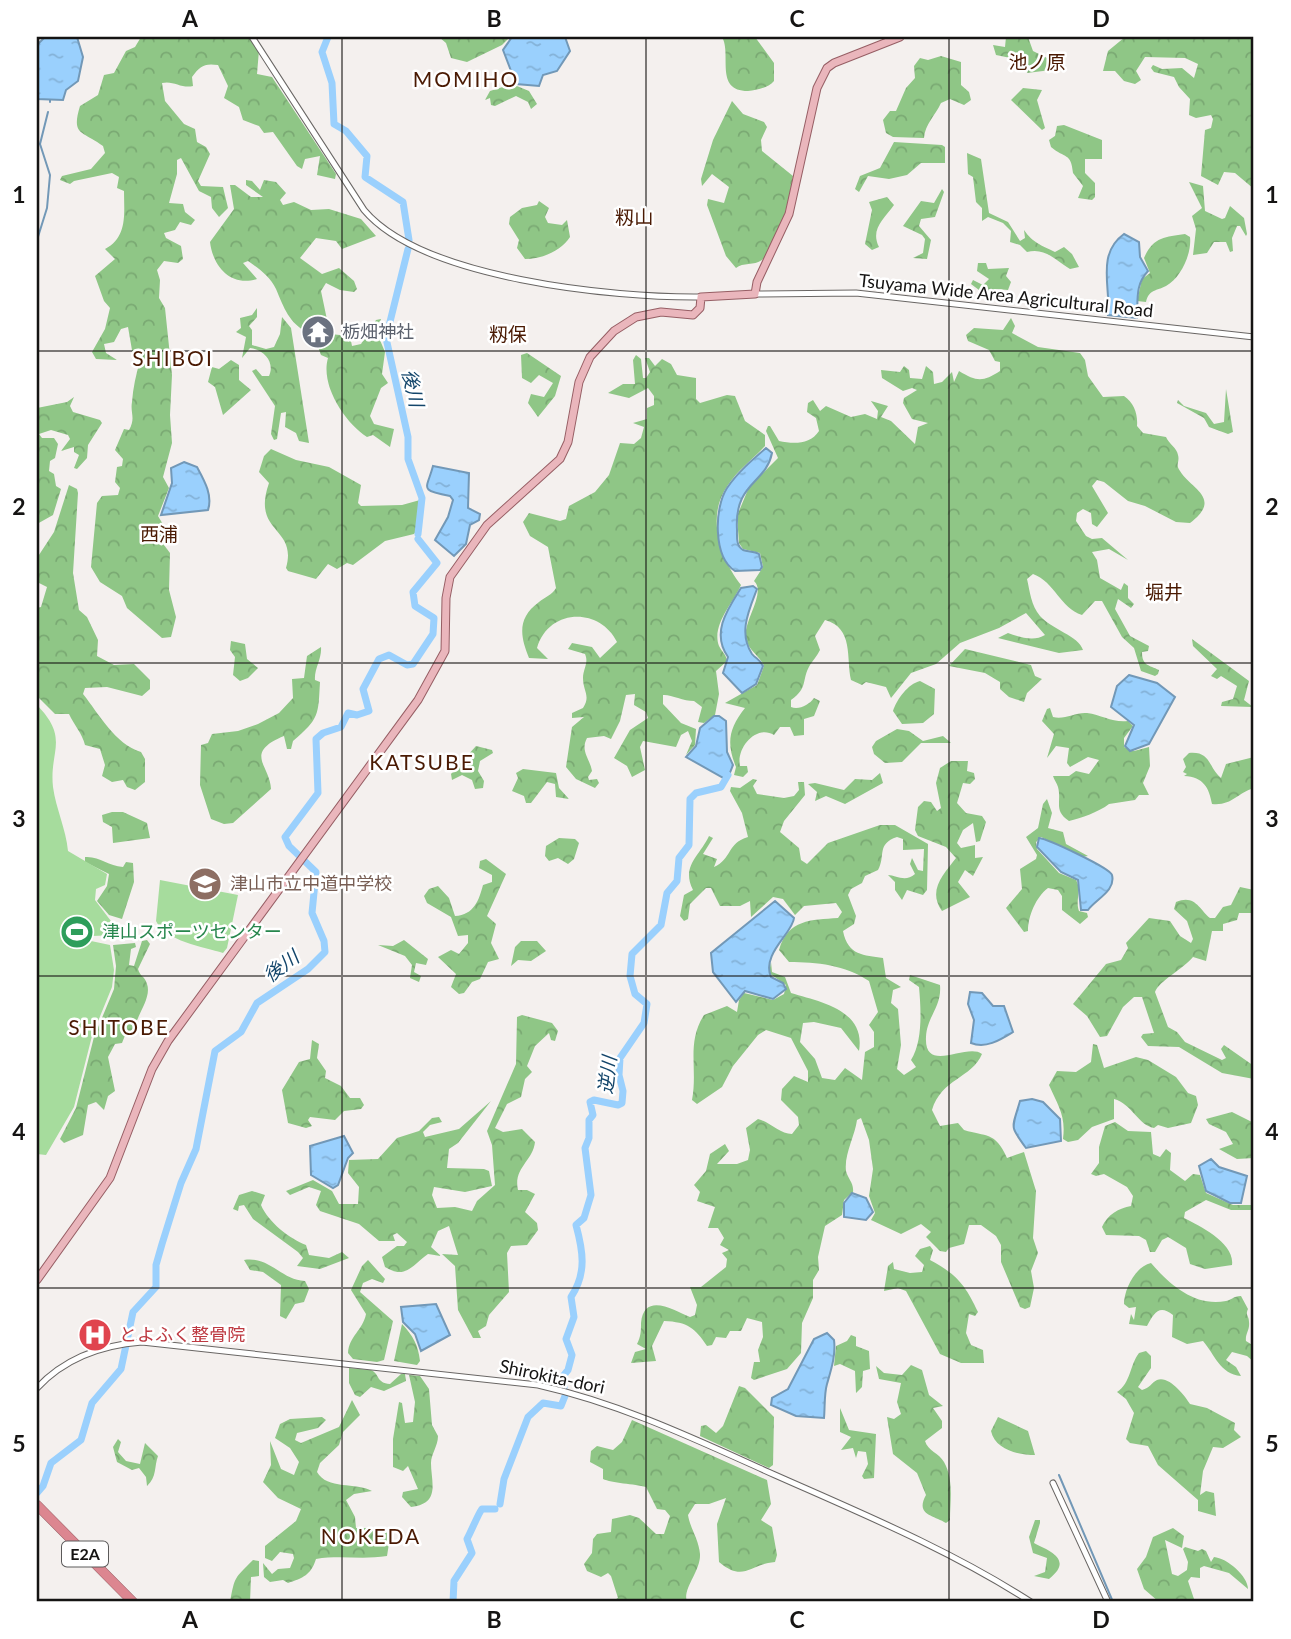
<svg xmlns="http://www.w3.org/2000/svg" width="1291" height="1639" font-family="Lato,'Noto Sans JP',sans-serif">
  <defs>
    <pattern id="forest-crowns" width="20" height="18" patternUnits="userSpaceOnUse" patternTransform="scale(1.75)"><rect width="20" height="18" fill="#8fc686"/><path d="M2 6a3 3 0 1 1 6 0M12 15a3 3 0 1 1 6 0" fill="none" stroke="#7aa973"/></pattern>
    <pattern id="water-ripples" width="26" height="14" patternUnits="userSpaceOnUse" patternTransform="scale(1.75)"><rect width="26" height="14" fill="#9ad0fd"/><path d="M2 4q2-2 4 0t4 0M15 11q2-2 4 0t4 0" fill="none" stroke="#84b2d8"/></pattern>
  </defs>
  <rect width="100%" height="100%" fill="#f4f0ee"/>
  <path fill="url(#forest-crowns)" d="M141,37L250,38L259,50L257,74L272,77L336,174L335,179L317,175L320,156L305,159L302,169L297,166L273,132L264,133L259,126L243,120L239,107L224,98L228,86L218,65C204,63 200,66 192,77L193,86C182,89 173,80 162,83L165,101L184,124L195,129L197,142L206,147L210,154L198,181L201,186L223,187L228,208L219,217L212,208L211,197L199,191L181,158L177,160V174L169,203L183,204L185,212L195,220L191,225L180,222L175,230L164,233L166,238L181,246L183,259L178,263L164,261L157,270L160,280L159,298L165,308L172,375L170,415L172,443L163,477L169,488L158,516L164,526V545L170,553L169,590L176,617L171,637L162,638L127,608L122,596L100,582L91,567L97,503L102,496L118,495L120,488L115,482L117,467L122,466L123,459L115,450L124,429L129,430C136,418 130,413 132,402C133,388 136,374 140,361L138,357L133,356L128,327L121,329L114,342L104,344L106,353L117,360L96,359L92,352L105,329L110,308L104,301L95,276L115,259L105,249C128,237 124,213 124,191L117,188L119,177L112,173L74,181L70,184L60,180L62,176L91,169L105,153L103,146C82,130 71,136 80,106L98,95L104,75L114,73L126,51L135,47Z
    M439,37H510L502,45L467,62L451,58L446,43Z
    M722,37H755L774,63V81C768,88 757,90 748,91C714,91 732,54 722,37Z
    M1006,37H1028L1033,51L1053,61L1059,69L1027,73L1028,67L1020,60L996,55L993,45L1005,47Z
    M1125,37H1254V189L1235,173L1224,172L1218,185L1201,176L1205,130L1211,128L1213,119L1211,115L1196,118L1189,115L1190,99L1179,87L1174,77L1154,72L1151,68L1153,65L1162,69L1182,68L1194,78L1198,64L1185,58L1145,57L1136,71L1141,80L1135,84L1124,81L1115,71H1103L1108,51Z
    M941,56L961,62V85L969,92L971,100L964,105L950,99L941,103C935,116 925,124 924,138L893,137L886,133L883,120L890,111H896L906,88L915,78L914,66L920,58L928,60Z
    M512,84L529,91L537,104L531,109L528,102L516,96L495,106L491,105L490,98L485,100L490,91Z
    M1023,88L1042,90L1037,100L1045,128L1042,130L1011,100Z
    M732,101L743,114L764,122L767,127L761,140L762,151L793,176C789,199 780,244 762,260C754,266 743,262 736,268L726,256L707,205L708,199L724,203L729,187L712,174L702,186L701,179L713,140Z
    M1064,125L1102,140V159H1085V173L1095,183V197L1092,200L1078,198L1083,186L1073,173C1071,152 1065,159 1051,147L1049,140L1055,136L1057,126Z
    M894,142L942,145L945,147V163H921L907,175L889,179L868,176L859,192L855,189L860,176L880,168Z
    M967,153L981,159L989,213L1008,222L1020,241L1025,238L1024,230C1033,243 1041,245 1055,252L1064,247L1072,254L1079,267L1070,269C1055,260 1045,247 1027,252L1020,245L1010,242L1011,231L1003,223L988,217L982,221V208L976,202L973,177L968,174Z
    M246,180L252,181L260,190L264,180L276,182L286,193L280,200L283,205L294,202L311,210L329,209L361,219L376,236L342,249L336,241L316,238L300,258L322,274L339,268L354,281L357,289L354,292L340,290L326,283L321,291L330,334L350,336L352,346L361,344L376,320L381,319L377,333L385,352L382,374L388,383L381,388L370,416L374,424L394,429L390,447L373,435L367,437C345,423 320,385 328,358L321,355L318,347L327,334L323,327H311L308,333C289,323 284,308 276,289C270,276 258,268 248,261L243,263L257,279C231,287 213,267 210,242L234,209L230,185H235L251,197H263L246,185Z
    M1189,182L1203,186L1205,211L1222,219L1225,218L1230,206L1244,218L1247,234L1246,236L1240,226H1237L1232,238L1233,251L1230,252L1226,242H1214L1207,253L1193,255L1196,229L1192,216L1202,208Z
    M942,189L944,192L935,217L921,219L919,226L931,240L927,259L913,258L923,253L925,239L922,235L903,226L921,201L934,203Z
    M887,197L894,205C884,219 870,229 879,247L872,250L865,244L872,210L869,202Z
    M539,201L549,208L545,217L548,223L562,225L567,220L570,237C561,251 542,259 525,259L517,248L519,240L509,224L510,217L522,208L537,205Z
    M1185,234L1190,237C1192,253 1181,278 1166,286C1157,291 1149,289 1146,302L1137,301L1142,279L1150,273L1144,258C1153,237 1165,237 1185,234Z
    M978,263H986L988,269L1009,268L1006,276L1011,282L1008,290L997,289L987,296L971,284L973,280L983,285L989,279L977,271Z
    M257,308V317L249,326L252,330V345L266,349L274,347L280,334L282,317L291,328L309,443L299,441L296,433L285,427L286,412L281,413L277,439L274,440L271,434L275,406L252,371L256,369L262,376H269C275,363 265,350 250,348L242,358L246,337L236,332L241,328L240,318L252,315Z
    M1011,318L1015,326L1012,333L1038,347L1080,353L1085,360L1088,376L1103,397L1124,396C1134,403 1138,414 1137,426L1143,433L1166,437C1169,444 1177,448 1178,455C1180,462 1175,464 1180,471C1191,489 1223,498 1190,523L1176,522L1145,506L1128,501L1104,482L1097,480L1092,486L1108,513L1097,527L1092,524L1091,513L1083,509L1077,513L1076,521L1086,536L1092,539L1102,538L1128,560L1109,549L1092,552L1097,560L1100,578L1121,590L1124,583L1128,586V598L1134,604L1131,608L1118,599L1115,609L1130,636L1149,646L1148,651L1142,652C1142,666 1149,665 1159,670L1158,674L1155,676L1141,671L1134,648L1122,637L1102,601H1095L1082,615C1060,608 1055,582 1033,574L1027,579C1030,592 1031,605 1040,616C1051,629 1079,636 1083,650L1059,653L998,638L1008,633C1019,637 1034,642 1045,635L1026,613L999,628L960,643L936,664L911,673L891,698L886,687L866,682L862,685L851,680C846,658 854,628 825,620L815,636L820,650C817,656 813,660 810,665C801,680 809,687 791,700V707C799,710 809,705 814,698L820,701L814,716L804,719V735L794,736L790,727H780L774,735C757,724 736,747 740,766H747L748,772L743,777L734,775L736,767C726,743 729,728 745,708L725,703L757,685L764,666C760,656 749,651 746,639C742,622 767,593 754,581L763,567L760,553L743,549L739,543L737,516L749,487L778,458L766,431L768,426H770L779,441C793,444 810,445 819,431L816,418L807,412L808,403L813,400L820,411L826,406L851,417L865,414L877,419L878,411L871,401L888,406L881,417L891,421L915,444L918,427L928,423L912,419L903,403L904,398L917,390L912,388L903,391L882,378L881,370L900,372L904,366L909,370L910,378L922,379L926,366L933,372L934,384L942,382L952,372L954,382L959,371C977,382 983,382 1000,371V362L995,361L989,350L968,341L966,335L974,328L1003,330Z
    M527,353L561,376L555,396L538,417L528,403L531,394L544,397L553,383L539,375L531,383L522,378L521,355Z
    M636,355L641,359L643,378H646L650,372L645,358H649L655,366L662,359L671,364L677,375L696,378V399L700,403L727,395L735,396L745,421L765,435V446C753,459 738,470 728,485C705,517 721,559 741,585C734,602 711,625 719,646C722,652 726,654 727,661L716,671L719,694L715,715L704,723L698,722L702,707L694,701C683,701 670,694 663,695V704L681,723L696,729L695,745L686,755L692,741L688,731L681,735L676,747L643,741L640,747L645,770L632,777L627,766L614,758L630,730L648,718L646,712L634,705L635,694L626,695L620,721L611,739L604,736L587,738C580,751 590,759 592,771L588,777L589,780L597,779L599,783L595,788L576,779L566,767L572,727L584,717L572,718V713L583,708C591,696 583,691 583,678C583,669 589,663 585,654L568,649L572,643L592,647L600,658L617,642C599,606 548,609 537,648L548,659L529,658C520,636 517,618 539,602C545,597 552,595 556,588L548,547L530,536L523,522L529,513L560,521L566,519L569,506L595,492L609,475L620,443L634,444L641,438L644,427L633,423L647,419V408L654,405V396L648,388L629,398L608,393L623,384H635L633,360Z
    M231,360L239,365V380L251,390L223,415L215,387L208,382L212,367L219,369Z
    M1226,389L1233,432L1228,434L1209,427L1204,418L1177,403L1178,400L1184,406L1206,413L1214,424L1224,422Z
    M74,397L70,406L73,412L100,420L102,423L88,445L87,458L77,469L74,468L79,455L74,452V447L61,451L70,439L68,435L51,430L39,434L42,438H54L58,444L55,458L50,461L49,471L54,474L56,486L61,489L53,515L37,524V408L67,402Z
    M271,449L296,460L329,467L361,485L358,503L361,506L402,505L420,500L417,530L414,534L385,541L353,565L347,563L337,569L328,564L316,579L288,571L286,568C298,526 251,534 269,483L259,472L264,456Z
    M69,485L77,489L78,493L73,573L79,610L87,617L98,640L97,656L114,665L134,664L150,680V689L142,696L107,687L85,688L83,694C99,714 115,744 141,752L145,759V782L135,790L127,787L123,780L112,782L102,776L105,765L100,749L85,745C82,733 74,725 69,714H55L37,696V608L41,607L47,587L37,582V558L54,532Z
    M1192,639L1249,681L1244,700L1253,707L1221,706L1222,702L1233,699L1237,686L1221,676L1217,679L1211,676L1217,669L1193,646Z
    M231,641L245,644L247,659L258,668L248,678L240,681L233,675L235,657L230,650Z
    M321,647C322,659 314,669 315,680L320,682C318,715 320,718 293,741L291,749H287L284,736C243,753 270,765 271,789L233,823L224,824L211,819L200,785L201,745L208,743L212,734L238,731L258,724L279,713L293,698L292,679L304,678L307,656Z
    M965,649L1031,665L1035,676L1042,679L1027,693L1024,702L1009,697L1000,689V682L985,673L949,666Z
    M920,681L935,689L934,714L923,723L902,724L893,711C897,699 908,684 920,681Z
    M1050,708L1053,717C1065,720 1075,712 1087,713C1102,715 1113,723 1128,721L1133,726L1124,738V747L1134,751L1149,747L1150,766L1143,783L1149,795H1139L1135,800C1126,801 1118,803 1109,804C1099,812 1081,818 1069,821C1053,810 1062,802 1058,787C1057,783 1054,780 1053,776H1069L1076,771L1089,774L1099,760L1088,757L1070,767L1067,763L1069,748L1056,746L1047,758L1054,734L1042,721L1047,709Z
    M897,729L909,731L923,741L943,736L951,743H921L902,762L885,763L874,754L872,747L876,741Z
    M476,746L492,750L493,753L480,761L478,771L484,781L483,788L475,789L472,780L462,775L452,780L451,774Z
    M1189,753C1211,751 1208,767 1221,778L1226,764L1254,757V788C1237,793 1232,806 1212,804C1209,788 1204,777 1184,776L1187,774L1183,772L1186,767L1183,759Z
    M951,761H968L967,771L974,773L975,779L970,784L963,783L957,803L966,813L982,816L986,822L980,841L976,842L973,823L963,830L957,843L961,848L975,845V858L983,857L973,876L965,870L958,882L970,897L942,911C927,890 944,874 956,858L946,847L918,836L915,830L918,807L924,801L931,802L937,811L941,808L936,783L940,768Z
    M523,769L556,773L559,788L569,799L556,797L555,784L547,782L531,803H526L524,796L512,791L518,778L516,773Z
    M880,773L883,783L845,804L826,796L815,801L817,792L808,784L815,783L844,790L855,779L872,780Z
    M753,779L757,780L753,786L757,794L784,798L794,796L799,790L798,782H804L805,795L784,821L780,832L799,848L801,860L807,864L828,843L880,825H895L928,844L927,890L923,895L907,890L902,900L895,890V882L888,875C896,875 905,883 915,874L910,864L912,858L918,870L923,871L924,849L903,850V839L897,837C876,844 886,856 878,870L865,876L862,883L851,889L848,895L856,916L854,924L843,931C848,956 864,955 883,958L886,978L901,987L893,990L891,1003L898,1009L901,1045L897,1069L904,1075L916,1067L911,1060C923,1041 921,1009 919,987L909,980L910,975L940,985C942,1007 927,1016 926,1037C924,1075 967,1042 982,1054C972,1078 941,1079 932,1110L940,1126L958,1123L964,1130C986,1137 995,1131 1007,1158L1024,1152L1036,1191L1033,1238L1038,1253L1031,1271L1034,1288L1030,1307L1025,1309L1020,1307L1001,1262V1245L996,1236L981,1225H969L964,1244L949,1248L946,1252L940,1251L926,1237L931,1232L921,1224L901,1234L871,1220L875,1213L869,1196L873,1169L869,1140L861,1118L857,1120C855,1136 844,1154 846,1171C848,1179 854,1183 853,1192L844,1200L842,1215L825,1226L818,1257L819,1270L813,1280V1298L802,1323L801,1353L787,1369L754,1380L751,1378L754,1362H760L758,1350L763,1337L762,1322L747,1318L741,1331H730L726,1338L716,1337L712,1345L707,1346C695,1328 688,1322 664,1321L652,1346L656,1361L631,1363L635,1352L646,1349L637,1344C641,1336 641,1331 641,1323C644,1291 675,1311 690,1317L695,1315L697,1305L690,1287H701L726,1267L727,1259L722,1253L729,1250L720,1245L724,1238L718,1228H708L715,1207L697,1201L700,1192L694,1185L706,1171L710,1154L725,1144L729,1151L717,1164H737L748,1160L750,1150L746,1128L758,1119C770,1122 780,1134 792,1134L799,1125L798,1117L781,1100L782,1089L794,1076L808,1082V1071L791,1038L766,1030L758,1035L733,1066L722,1087L697,1104L692,1100C698,1069 686,1043 704,1015L727,1006L737,1012L739,1000L744,993L773,1000L784,994L786,985L769,973L771,962L772,972L785,977L791,993C821,1002 866,1010 859,1051L841,1028L814,1022L803,1023L800,1042L815,1059L822,1078L835,1080L845,1068L862,1080L865,1052L874,1047V1032L869,1025L878,1012L869,981C845,965 817,962 789,962L779,950C788,919 811,920 838,918L842,912L836,903L804,906L795,915L783,899L773,897L751,917L750,901L740,906H720L711,888H706L690,904L688,919L684,921L680,916L684,895L693,890C681,866 699,857 709,836L713,838L703,854L717,859L714,867C732,859 727,843 748,837L742,813L730,791L731,787L740,788Z
    M1047,799L1052,813L1048,828L1063,832L1066,844L1088,856L1082,857L1041,837L1036,842L1037,849L1059,873L1076,880C1082,890 1075,901 1079,911L1087,913L1088,917L1080,924L1062,910V896L1058,890L1048,888C1036,897 1028,916 1028,931L1024,932L1006,908L1022,889L1020,869L1036,859L1037,855L1026,837L1038,828L1043,804Z
    M112,812H123L147,823L150,838L113,843L112,827L103,822L102,815Z
    M559,838L575,839L579,843L574,859L568,864L558,858L549,861L545,856L546,846Z
    M85,857C100,856 108,866 123,867L126,862L133,863L134,882L122,919L109,915L97,901L107,886L109,874L85,862Z
    M486,859L506,874L487,916L496,924L491,943L499,959L488,962L480,979L472,982L464,993L459,994L451,987L456,974L438,957L451,950L459,954L468,943V935L458,936L451,917L427,903L424,896L429,889L438,886L449,898L455,916C474,915 479,900 483,885L492,882V875L479,868L480,861Z
    M1240,887L1254,890V913H1239L1237,920L1223,924V931H1212L1206,961L1193,957C1183,969 1159,981 1155,992L1168,1027L1177,1032L1185,1042L1222,1060L1226,1058L1221,1049L1224,1045L1254,1066V1079L1222,1073L1179,1047L1148,1046L1141,1037L1143,1034L1154,1033L1142,997H1134L1123,1007L1107,1036L1100,1037L1087,1016L1073,1004L1106,964L1121,960L1128,948L1126,943L1149,918L1170,921L1180,936L1191,943L1193,939L1187,921L1174,909L1176,902C1195,894 1199,909 1210,918H1215L1223,907L1231,905Z
    M147,940L150,944L138,969C140,977 145,976 147,984C152,998 136,1016 134,1030L126,1033L122,1043L115,1044L108,1057L115,1091L108,1096L104,1110L96,1102L88,1105L83,1135L64,1143L60,1139L76,1108L94,1037L114,989L116,966L113,945L135,943L136,947L131,949L129,965L134,966L142,941Z
    M404,940L428,959L426,965L416,963L414,972L421,976L419,982L410,978L412,965L405,956L378,945L393,946Z
    M521,941H537L546,951L531,961L518,960L511,966L515,947Z
    M522,1015L552,1023L558,1031L555,1041L551,1040L549,1033L535,1046L527,1066L532,1072L525,1079L521,1097L507,1104L495,1128L503,1132L522,1129L535,1142C533,1161 513,1168 518,1190H527L535,1194L525,1212L537,1223L538,1230L527,1245L511,1246L507,1253L509,1292L489,1315L486,1326L478,1331L481,1338H473L458,1310L455,1266L442,1254L458,1255L449,1226L438,1231L431,1247L441,1256L428,1254C412,1265 406,1280 385,1267L382,1257L397,1246H404L407,1242L397,1233L393,1235L395,1241H379L359,1224L320,1211L316,1205L321,1191L309,1187L290,1195L286,1191L313,1180L332,1191L339,1204H358L359,1187L348,1173L349,1160L378,1159L397,1138L419,1131L432,1118L439,1117L442,1122L430,1125L423,1132L425,1137L459,1129L491,1101L458,1143L449,1149L447,1168L484,1169L489,1171L492,1186L465,1192L434,1187L432,1195L437,1208L455,1207L472,1211L477,1201L495,1185L492,1145L487,1131L516,1064L517,1017Z
    M312,1040L319,1044L317,1058L326,1071L325,1078L341,1086L350,1098H360L364,1105L361,1109L344,1111L335,1120L310,1117L308,1120L312,1126L306,1128L288,1123L282,1090L299,1062L310,1059Z
    M1093,1044L1097,1045L1104,1068L1136,1057L1148,1060L1176,1077L1188,1093L1196,1096L1198,1105L1191,1123L1168,1128L1158,1125L1154,1128C1138,1125 1132,1104 1114,1099V1119L1092,1127L1078,1140L1068,1142L1063,1139C1066,1115 1058,1106 1049,1085L1057,1071L1076,1072L1091,1062Z
    M1232,1112L1254,1123V1158L1237,1159L1219,1149L1233,1144L1226,1132L1209,1124L1206,1119Z
    M1115,1122L1128,1131L1151,1132L1153,1154L1160,1157L1166,1149L1171,1153L1170,1170L1185,1181L1193,1174L1200,1175L1206,1193L1233,1205H1254V1210H1231L1206,1200L1185,1212L1184,1218C1200,1226 1235,1243 1232,1265L1205,1269L1190,1264L1186,1248L1168,1237L1162,1240L1155,1252H1150L1146,1240L1139,1236L1106,1235L1102,1227C1107,1215 1119,1208 1131,1206L1133,1196L1127,1187L1104,1174L1096,1176L1091,1174L1099,1163V1147L1105,1126Z
    M252,1191L265,1195L261,1205C268,1222 290,1239 306,1245L309,1255L329,1258L342,1252L349,1258L320,1269L297,1266L303,1258L298,1252L253,1219L244,1205L239,1206L238,1211L233,1209L239,1195Z
    M930,1246L933,1250L930,1260C956,1274 965,1284 978,1312L975,1316L969,1314L966,1333L971,1345L983,1350L984,1363H961L940,1354L906,1291L898,1288L884,1291L888,1266L893,1262L894,1269L910,1273L922,1272L924,1265L915,1256L920,1249Z
    M244,1260C270,1256 281,1280 305,1281L309,1289L304,1302L295,1304L286,1319L280,1316L281,1285L263,1272L250,1270Z
    M368,1260L385,1279L383,1283L372,1279L363,1283L360,1292L393,1321L384,1360L377,1362L353,1359L348,1353C349,1336 363,1330 366,1314L351,1290L362,1266Z
    M1151,1263C1170,1285 1195,1307 1226,1301C1232,1300 1233,1296 1241,1296L1248,1309C1245,1316 1249,1315 1249,1322C1250,1330 1245,1334 1246,1341L1254,1346V1362L1247,1356L1232,1352L1226,1360L1236,1367L1241,1376C1220,1374 1215,1355 1203,1341L1187,1344L1172,1337L1173,1315C1159,1304 1154,1313 1147,1326L1129,1324L1131,1314L1134,1320L1136,1307L1129,1308L1124,1304C1124,1289 1136,1266 1151,1263Z
    M402,1324C413,1336 418,1344 420,1361L417,1365L394,1361Z
    M851,1335L856,1337V1346L869,1351L870,1369L863,1371L862,1387L856,1393L855,1371L840,1364L834,1366L836,1346L847,1341Z
    M1146,1351L1151,1356V1368L1138,1387L1142,1390C1150,1388 1151,1383 1157,1380C1169,1375 1185,1396 1190,1404L1207,1408L1235,1423L1234,1430L1241,1437L1223,1448L1213,1447L1203,1471L1200,1495L1206,1491L1214,1493L1216,1516L1198,1511V1500L1158,1465L1148,1446L1130,1443L1126,1439L1134,1413L1126,1399L1117,1392C1131,1383 1130,1364 1139,1353Z
    M911,1365L922,1370L929,1395L943,1406L933,1408L942,1421V1428L925,1441C928,1451 939,1453 944,1462C954,1480 950,1500 950,1520L946,1523C933,1515 915,1515 926,1495L917,1473L893,1454L887,1417L894,1419L901,1414L897,1402L901,1383L879,1379L876,1366L884,1373L902,1375Z
    M349,1368L371,1370C380,1374 376,1383 390,1384L401,1374H405L406,1381L384,1391L371,1387L360,1397L355,1395L349,1383Z
    M409,1375L420,1376L429,1389L432,1425L438,1436C438,1446 431,1454 431,1463C431,1482 441,1504 411,1507L402,1497L403,1492L418,1489L408,1466L403,1471L393,1467V1439L399,1402L402,1403L405,1423L413,1422L415,1402Z
    M739,1386L745,1388L774,1417L773,1465L769,1468L700,1436L701,1426L706,1425L716,1433L723,1426Z
    M352,1400L360,1415L343,1432L339,1445L320,1463L317,1472C327,1490 356,1482 372,1491L354,1494L346,1500L355,1517L356,1528H384L390,1537L387,1556C362,1560 340,1555 316,1559C311,1575 303,1578 288,1583L283,1580L270,1582L264,1577L263,1563L272,1574L278,1569L290,1568L294,1558L293,1554L280,1552L272,1561L265,1558V1546L296,1521L301,1509L278,1498L263,1482L271,1465L270,1441L281,1469L294,1475L299,1462L290,1448L275,1438L280,1424L290,1419L322,1417L326,1420L318,1428L297,1433L295,1440L301,1443L339,1427Z
    M840,1408L849,1430L876,1434L874,1478L864,1479L862,1476L868,1464L866,1452L858,1451L856,1458L853,1448L841,1450L851,1437L840,1432Z
    M998,1417L1028,1431L1035,1455C1019,1455 995,1450 991,1431Z
    M632,1420L767,1480L771,1504L761,1520L772,1527L777,1555L775,1562C750,1564 744,1583 719,1562L717,1524L726,1498L709,1504H695L688,1515C690,1528 699,1540 700,1554C701,1571 682,1589 687,1602H611L618,1598L611,1576L608,1573L601,1577L587,1571L584,1564L592,1553L593,1539L597,1534L611,1532L612,1519L630,1515L639,1518L656,1534H664L670,1516L665,1510L657,1509L646,1487C635,1484 611,1483 603,1479V1469L590,1462L591,1451L597,1446L613,1450L622,1442Z
    M118,1439L121,1442L118,1452L126,1461L140,1464L145,1443L158,1456C154,1467 157,1477 147,1486L146,1477L139,1468L132,1470L117,1462L113,1447Z
    M1035,1520H1040V1523L1034,1543C1047,1550 1075,1559 1049,1579L1034,1576L1045,1572L1047,1558L1033,1553L1029,1537Z
    M1173,1528L1184,1536L1182,1548L1165,1540L1172,1574L1178,1576L1187,1570L1188,1562L1183,1549L1185,1547L1198,1551L1202,1549L1206,1551L1211,1562L1214,1557C1227,1558 1248,1576 1248,1589L1229,1573L1204,1566L1200,1568V1578L1191,1577L1188,1581L1195,1602H1159L1144,1589L1137,1569L1146,1557L1153,1537Z
    M253,1560L259,1561V1576L251,1577L250,1602H230C235,1576 234,1579 253,1560Z"/>
  <path fill="#a6dc9d" d="M37,705C70,739 49,750 53,787C56,809 66,829 68,851L107,874L105,885L96,889L95,900L117,929L119,935L92,936L91,941L110,945L114,970L112,987L92,1036L74,1107L46,1155L37,1154Z
    M160,880L238,895L227,948L223,953C204,947 165,941 156,921Z"/>
  <path fill="url(#water-ripples)" stroke="#7298b7" stroke-width="2" d="M45,37H77L83,57L78,81L66,90L63,100L37,99V45Z
    M512,37H565L570,51L557,71L543,75L539,86L516,84L503,50Z
    M1124,234L1139,242L1140,257L1148,271C1135,285 1138,299 1137,318L1108,315C1111,288 1096,254 1124,234Z
    M766,448L772,453C766,484 734,482 737,530C737,537 736,546 743,550C748,552 754,551 759,554L762,567L760,570L735,571C713,557 714,508 727,488C737,473 752,460 766,448Z
    M184,462L197,467C204,480 213,495 208,510L161,515L172,483L171,468Z
    M433,466L469,473L468,508L480,514L479,520L470,525L466,544L454,556L435,540L448,517L453,500L450,496C418,490 427,489 433,466Z
    M753,586L757,589C749,610 738,633 752,654C756,659 760,659 763,666L756,684L742,693L723,673L728,657C711,633 727,610 741,588Z
    M1129,675L1157,683L1175,697L1149,744L1130,751L1125,746L1134,725L1111,707L1117,686Z
    M714,716H719L726,721L727,752L733,765L727,780L686,757L696,746L700,728Z
    M1039,838C1048,839 1110,868 1112,875C1116,891 1096,899 1088,910H1081L1078,880L1061,872L1037,847Z
    M775,901L794,918C793,933 761,954 771,977L783,983L786,989L773,999L745,991L736,1002L713,972L711,953Z
    M970,992L982,993L993,1006H1004L1013,1032C1000,1040 986,1049 971,1043L974,1020L968,1004Z
    M1032,1099L1043,1102L1060,1119L1061,1141L1026,1148C1009,1125 1012,1129 1020,1101Z
    M344,1136L353,1153L348,1158L338,1185L333,1188L311,1175L310,1146Z
    M1211,1159L1219,1167L1247,1176L1241,1203H1230L1206,1191L1199,1166Z
    M852,1193L866,1198L873,1212L866,1220L844,1217V1203Z
    M436,1304L450,1335L421,1351L415,1334L403,1322L401,1307Z
    M827,1333L834,1340C836,1355 831,1370 827,1384C824,1394 825,1408 824,1418L796,1416L771,1405L772,1398L788,1389L814,1339Z"/>
  <g fill="none" stroke-linecap="round" stroke-linejoin="round">
    <path stroke="#7298b7" stroke-width="2" d="M50,102V100
      M37,240L47,208L50,175L40,144L48,112
      M1059,1475L1113,1602"/>
    <path stroke="#9ad0fd" stroke-width="7" d="M328,37L322,52L332,83L334,124L346,131L367,156L365,177L403,202L409,240
      M408,249L386,338L408,437V459L422,498L418,534
      M564,1387L560,1380L568,1370L572,1355L566,1339L574,1317L571,1297C587,1273 583,1251 576,1225L584,1218L591,1195L585,1148L589,1138V1120L593,1115L590,1102L594,1100L618,1105L622,1103L623,1091L619,1075L620,1058L644,1023L647,1004L635,994L630,976L632,954L661,925L667,893L677,881L679,858L689,845L690,799L696,793L721,787L728,775
      M37,1493L43,1486L51,1463L81,1440L92,1403L121,1369L133,1312L156,1287V1265L162,1244L181,1183L196,1149L215,1051L241,1032L257,1003L308,969L325,952L324,941L312,913L316,872L289,846L285,837L318,793L316,739L323,733L341,727L348,713L357,715L369,711L363,689L379,659L389,655L407,665L413,664L433,634L434,618L415,606L413,592L437,563L418,539
      M500,1504L504,1479L528,1417L543,1403L561,1406L565,1396
      M453,1602L454,1581L472,1553L467,1539C471,1532 479,1512 482,1509H495"/>
    <defs>
      <path id="minor" d="M252,37L364,210C422,279 614,298 701,297
        M755,294L856,293L1254,337
        M37,1388C64,1359 102,1345 142,1342L538,1385C622,1404 697,1440 775,1475C863,1514 950,1550 1031,1602
        M1053,1483L1108,1602"/>
      <path id="major" d="M37,1280L110,1178L152,1069L168,1041L418,700L445,651L446,598L450,577L487,525L560,459L568,442L579,382L590,357L614,331L636,317L661,312L693,315L700,308L701,297L755,294L757,282L789,214L817,88L827,68L834,63L900,37"/>
      <path id="highway" d="M37,1505L133,1602"/>
    </defs>
    <use href="#minor" stroke="#696664" stroke-width="7"/>
    <use href="#major" stroke="#965e64" stroke-width="9"/>
    <use href="#highway" stroke="#965e64" stroke-width="10"/>
    <use href="#minor" stroke="#fff" stroke-width="5"/>
    <use href="#major" stroke="#eab6bc" stroke-width="7"/>
    <use href="#highway" stroke="#dc8690" stroke-width="9"/>
  </g>
  <path fill="none" stroke="#151413" stroke-width="2" stroke-opacity="0.55" d="M342,37V1602M646,37V1602M949,37V1602M37,351H1254M37,663H1254M37,976H1254M37,1288H1254"/>
  <defs>
    <symbol id="temple-disc" viewBox="-11 -11 22 22"><circle r="9.5" fill="#6b7280" stroke="#fff"/><path d="M0-6L5-2H3V0L6.5 2.5H4V6H1.5V3h-3V6H-4V2.5H-6.5L-3 0V-2H-5Z" fill="#fff"/></symbol>
    <symbol id="school-disc" viewBox="-11 -11 22 22"><circle r="9.5" fill="#8d6e63" stroke="#fff"/><path d="M0-5L7-2L0 1L-7-2ZM-4 1L0 2.5L4 1V4Q0 6-4 4Z" fill="#fff"/></symbol>
    <symbol id="stadium-disc" viewBox="-11 -11 22 22"><circle r="9.5" fill="#2e9e5b" stroke="#fff"/><path d="M0-5a6.5 5 0 1 0 0 10a6.5 5 0 1 0 0-10ZM-3.5-1.8h7v3.6h-7Z" fill="#fff"/></symbol>
    <symbol id="hospital-disc" viewBox="-11 -11 22 22"><circle r="9.5" fill="#e0444e" stroke="#fff"/><path d="M-5-5h3v3.5h4V-5h3V5h-3V1.5h-4V5h-3Z" fill="#fff"/></symbol>
  </defs>
  <g fill-rule="evenodd">
    <use href="#temple-disc" x="299" y="313" width="38" height="38"/>
    <use href="#school-disc" x="186" y="865" width="38" height="38"/>
    <use href="#stadium-disc" x="58" y="913" width="38" height="38"/>
    <use href="#hospital-disc" x="76" y="1316" width="38" height="38"/>
  </g>
  <g text-anchor="middle" stroke-width="5" stroke-linejoin="round" paint-order="stroke">
    <rect fill="#fff" stroke="#5b5a5a" stroke-width="2" x="62" y="1541.5" width="46" height="25" rx="5"/>
    <g font-size="16" font-weight="bold" fill="#151413">
      <text x="85" y="1560">E2A</text>
    </g>
    <g font-size="18" fill="#151413" stroke="#fff">
      <text transform="translate(1006 296) rotate(6)" y="6">Tsuyama Wide Area Agricultural Road</text>
      <text transform="translate(552 1377) rotate(12)" y="6">Shirokita-dori</text>
    </g>
    <g font-size="18" fill="#5b616d" stroke="#fff" text-anchor="start">
      <text x="342" y="338">栃畑神社</text>
    </g>
    <g font-size="18" fill="#785e54" stroke="#fff" text-anchor="start">
      <text x="230" y="890">津山市立中道中学校</text>
    </g>
    <g font-size="18" fill="#27864d" stroke="#fff" text-anchor="start">
      <text x="102" y="938">津山スポーツセンター</text>
    </g>
    <g font-size="18" fill="#be3a42" stroke="#fff" text-anchor="start">
      <text x="119" y="1341">とよふく整骨院</text>
    </g>
    <g font-size="19" fill="#4a1a03" stroke="#fff">
      <text x="1037" y="69">池ノ原</text>
      <text x="634" y="224">籾山</text>
      <text x="508" y="341">籾保</text>
      <text x="159" y="541">西浦</text>
      <text x="1164" y="599">堀井</text>
    </g>
    <g font-size="19" font-style="italic" fill="#14466b" stroke="#fff">
      <text transform="translate(413 388) rotate(77)" y="7">後川</text>
      <text transform="translate(281 966) rotate(-37)" y="7">後川</text>
      <text transform="translate(607 1075) rotate(-83)" y="7">逆川</text>
    </g>
    <g font-size="21" letter-spacing="2" fill="#4a1a03" stroke="#fff">
      <text x="466" y="87">MOMIHO</text>
      <text x="173" y="366">SHIBOI</text>
      <text x="422" y="770">KATSUBE</text>
      <text x="119" y="1035">SHITOBE</text>
      <text x="371" y="1544">NOKEDA</text>
    </g>
  </g>
  <rect width="1291" height="1639" fill="none" stroke="#ffffff" stroke-width="77"/>
  <rect x="38" y="38" width="1214" height="1562" fill="none" stroke="#151413" stroke-width="2.5"/>
  <g font-size="23" text-anchor="middle" font-weight="bold" fill="#151413">
    <text x="190" y="27">A</text>
    <text x="494" y="27">B</text>
    <text x="797" y="27">C</text>
    <text x="1101" y="27">D</text>
    <text x="19" y="203">1</text>
    <text x="1272" y="203">1</text>
    <text x="19" y="515">2</text>
    <text x="1272" y="515">2</text>
    <text x="19" y="827">3</text>
    <text x="1272" y="827">3</text>
    <text x="19" y="1140">4</text>
    <text x="1272" y="1140">4</text>
    <text x="19" y="1452">5</text>
    <text x="1272" y="1452">5</text>
    <text x="190" y="1628">A</text>
    <text x="494" y="1628">B</text>
    <text x="797" y="1628">C</text>
    <text x="1101" y="1628">D</text>
  </g>
</svg>
